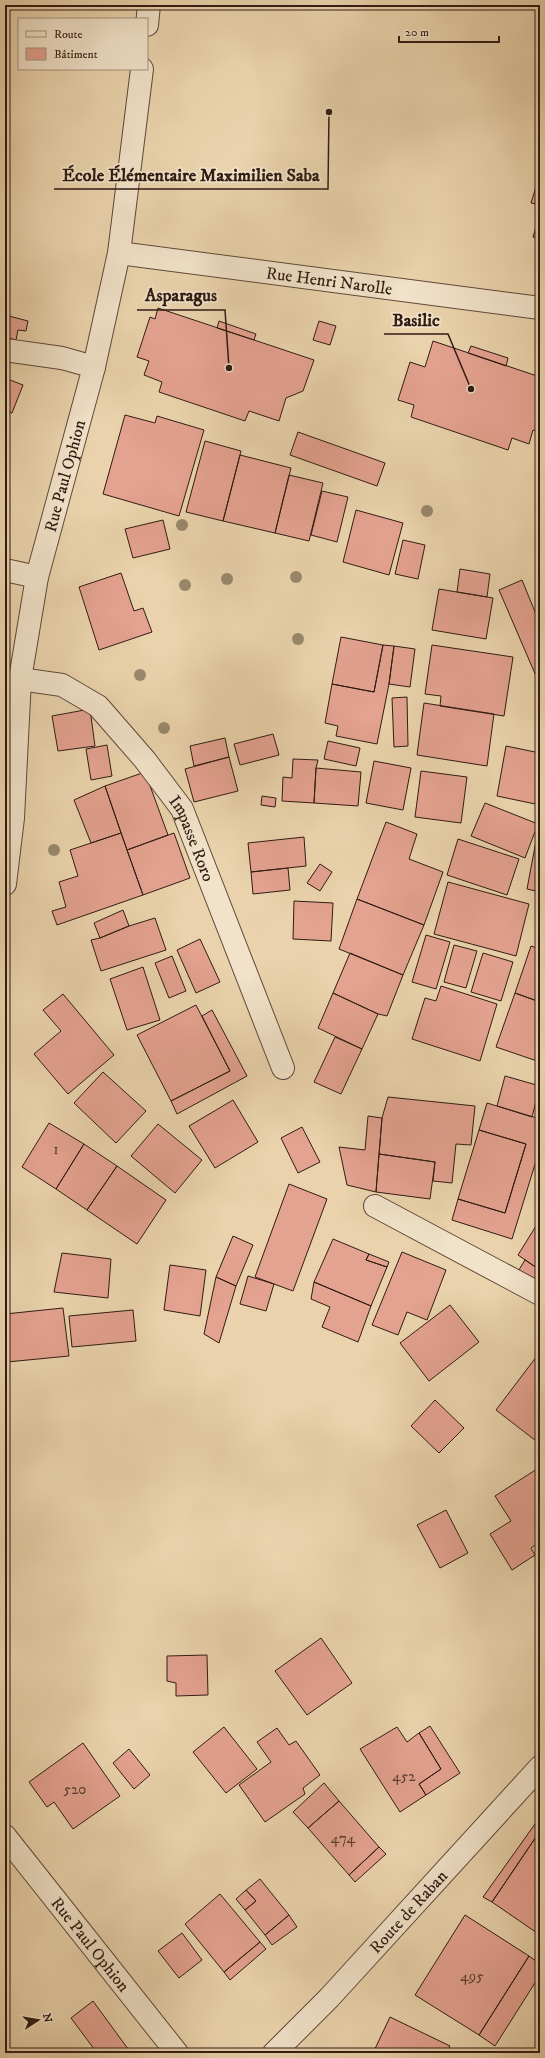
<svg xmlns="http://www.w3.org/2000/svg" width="545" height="2058" font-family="'IM FELL DW Pica',serif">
  <rect width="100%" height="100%" fill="#ead3ac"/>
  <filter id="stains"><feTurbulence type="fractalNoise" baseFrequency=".005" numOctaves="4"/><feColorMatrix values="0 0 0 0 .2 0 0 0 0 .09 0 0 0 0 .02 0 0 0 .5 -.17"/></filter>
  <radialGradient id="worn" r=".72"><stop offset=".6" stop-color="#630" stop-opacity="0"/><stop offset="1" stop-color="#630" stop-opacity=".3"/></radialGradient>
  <path fill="#e4a290" stroke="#301b13" d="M540,174V205L531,203Z
    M540,214V240L533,237Z
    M158,308L314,360L303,391L286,398L279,421L249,411L245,421L159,392L162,382L144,375L149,361L137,357L150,317L155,319Z
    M5,315L28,321L26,331L18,330L16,340L5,337Z
    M219,321L256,334L254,340L217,328Z
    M319,321L336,326L330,345L313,340Z
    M433,341L540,377V432L533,430L529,444L512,438L508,450L411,417L414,405L398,400L410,362L425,367Z
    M471,346L508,358L506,366L468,353Z
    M5,378L23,385L12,413L5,411Z
    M125,415L155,423L157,416L204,430L179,516L103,494Z
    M298,432L385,463L377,486L290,455Z
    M205,441L241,451L223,521L186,512Z
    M240,455L291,468L275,533L223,521Z
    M289,475L323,483L309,541L275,533Z
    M322,491L348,497L337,542L311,535Z
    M356,510L403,523L389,575L343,562Z
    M163,520L170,549L133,558L125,529Z
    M403,540L425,545L418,579L395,574Z
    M460,569L490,574L487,597L457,592Z
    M121,573L134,611L143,608L152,632L99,650L79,587Z
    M522,580L540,624V674L536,676L499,590Z
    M439,589L493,598L486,639L432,630Z
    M341,637L383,645L374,692L332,684Z
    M383,645L394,646L389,684L377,744L336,736L338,726L325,723L332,684L374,692Z
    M432,645L513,657L504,716L440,706L441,696L425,694Z
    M394,646L415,649L410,687L389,684Z
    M407,697L408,746L394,747L392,698Z
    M424,703L494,714L487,766L417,755Z
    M90,709L95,746L58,751L52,716Z
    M273,734L279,755L240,765L234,744Z
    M225,738L229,757L194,766L190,746Z
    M328,741L360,748L356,766L324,759Z
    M107,745L112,776L91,780L86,749Z
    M506,746L540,753V805L497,796Z
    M229,757L238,791L194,802L185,769Z
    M293,759L318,760L316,768L314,803L282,801L283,777L292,778Z
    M374,761L411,768L403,810L366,803Z
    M316,768L361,772L358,806L314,803Z
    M421,771L467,777L461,823L415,817Z
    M145,772L168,835L127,850L105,786Z
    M105,786L121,833L91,843L74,800Z
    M262,796L276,798L275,807L261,805Z
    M485,803L538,824L525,858L471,836Z
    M386,822L417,834L409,859L443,872L424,925L357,899Z
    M121,833L143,895L57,925L52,911L66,907L59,882L78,876L70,850Z
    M174,833L190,878L143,895L127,850Z
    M304,837L306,866L251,872L248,843Z
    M458,839L519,859L507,895L447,875Z
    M536,841L540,842V892L527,889Z
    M320,864L332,872L320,891L307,883Z
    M288,868L290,890L253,894L251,872Z
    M448,882L529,904L516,956L434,934Z
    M357,899L424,925L403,975L339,949Z
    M294,901L333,903L331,941L293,939Z
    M123,910L129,926L100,938L94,923Z
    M155,918L166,950L101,971L91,940L100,938L129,926Z
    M426,935L450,942L436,989L412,982Z
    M200,939L220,982L196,993L177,950Z
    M454,945L477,951L466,988L444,982Z
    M531,946L540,949V1002L515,993Z
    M350,953L403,975L387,1016L378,1014L333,993Z
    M483,953L513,962L501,1001L471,992Z
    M172,956L186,991L169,998L155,963Z
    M143,967L160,1020L127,1030L110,979Z
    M441,986L497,1004L480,1061L412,1039L425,998L436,1001Z
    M333,993L378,1014L362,1049L318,1028Z
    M515,993L540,1002V1062L496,1047Z
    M63,994L114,1055L68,1094L34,1054L61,1031L43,1010Z
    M196,1005L230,1071L171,1101L137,1035Z
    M212,1010L247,1076L177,1114L171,1101L230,1071L202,1016Z
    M335,1037L362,1049L341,1094L314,1082Z
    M103,1072L146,1111L116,1143L74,1103Z
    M505,1076L540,1086L532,1117L497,1106Z
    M388,1097L475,1106L471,1145L456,1144L452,1183L433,1181L435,1162L379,1154L382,1118Z
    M233,1100L258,1142L215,1168L189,1126Z
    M487,1103L540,1119V1148L512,1239L452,1220L458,1199L505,1213L526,1144L479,1130Z
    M368,1116L382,1118L376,1192L347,1185L339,1147L365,1150Z
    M49,1123L84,1144L56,1189L22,1167Z
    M158,1124L202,1160L175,1193L131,1156Z
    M302,1127L320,1162L298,1173L281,1138Z
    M479,1130L526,1144L505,1213L458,1199Z
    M84,1144L117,1166L87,1210L56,1189Z
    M379,1154L435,1162L430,1199L376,1192Z
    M117,1166L166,1200L137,1244L87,1210Z
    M289,1184L327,1199L293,1291L255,1277Z
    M536,1226L540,1228V1270L518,1255Z
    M233,1236L253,1245L236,1286L216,1277Z
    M333,1239L369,1254L366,1260L387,1267L371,1306L314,1282Z
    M402,1252L446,1270L427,1320L407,1312L398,1335L372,1325Z
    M62,1253L111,1259L108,1298L54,1292Z
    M369,1254L389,1262L387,1267L366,1260Z
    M525,1260L540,1270L532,1283L517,1273Z
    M170,1265L206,1270L200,1316L164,1310Z
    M248,1276L274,1284L266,1311L240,1304Z
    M216,1277L236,1286L219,1343L204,1334Z
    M314,1282L371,1306L358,1342L322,1327L330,1307L311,1299Z
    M450,1305L479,1342L429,1381L400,1343Z
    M63,1308L69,1356L7,1362L5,1314Z
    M133,1310L136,1341L72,1347L69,1316Z
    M540,1352V1444L496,1410Z
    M435,1400L464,1428L439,1453L411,1426Z
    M540,1467V1542L531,1548L535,1555L512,1570L490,1534L511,1521L495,1496Z
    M446,1510L468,1553L440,1568L417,1525Z
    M321,1638L352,1683L307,1715L275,1671Z
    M207,1655L208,1695L176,1696V1683L167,1681V1656Z
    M430,1726L460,1773L426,1795L419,1784L441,1769L419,1733Z
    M224,1727L257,1769L226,1793L193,1752Z
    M397,1727L407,1742L419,1733L441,1769L419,1784L426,1795L400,1812L360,1749Z
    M277,1728L289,1745L296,1741L320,1775L303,1788L305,1794L265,1822L239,1785L271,1762L257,1742Z
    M83,1743L120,1796L73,1829L54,1802L47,1807L29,1782Z
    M129,1749L150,1775L134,1789L113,1763Z
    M324,1783L339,1801L308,1828L293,1812Z
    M339,1801L379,1847L349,1875L308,1828Z
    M540,1817V1831L492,1902L483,1897Z
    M540,1831V1935L492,1902Z
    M379,1847L386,1854L355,1882L349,1875Z
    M260,1879L289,1915L265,1935L245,1910L256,1901L246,1890Z
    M246,1890L256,1901L245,1910L236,1899Z
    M220,1894L260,1942L224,1972L185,1924Z
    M289,1915L297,1927L272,1945L265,1935Z
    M465,1915L529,1956L479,2035L415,1995Z
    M182,1933L202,1960L179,1978L158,1951Z
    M260,1942L266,1949L230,1980L224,1972Z
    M529,1956L540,1964V1975L495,2046L479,2035Z
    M93,2001L131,2053H97L71,2018Z
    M390,2017L450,2046L446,2053H373Z"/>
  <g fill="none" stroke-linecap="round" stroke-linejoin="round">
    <defs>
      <g id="minor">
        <path d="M147,25L149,5"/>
        <path id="s1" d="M119,253L540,308"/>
        <path d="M5,350L62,358L94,367"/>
        <path d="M5,570L37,577"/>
        <path id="s2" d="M20,679L62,685L98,706L145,760L182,809L283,1068"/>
        <path id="s3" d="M5,884L13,818L20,679L37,577L94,367L119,253L142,69"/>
        <path d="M375,1206L540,1294"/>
        <path id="s4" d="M5,1836L177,2053"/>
      </g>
      <g id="tertiary">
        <path id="s5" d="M274,2053L329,1998L540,1767"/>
      </g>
    </defs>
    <use href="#minor" stroke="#5e4939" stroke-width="24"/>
    <use href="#tertiary" stroke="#5e4939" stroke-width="24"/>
    <use href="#minor" stroke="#f1e2c9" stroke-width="22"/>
    <use href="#tertiary" stroke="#f1e2c9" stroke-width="22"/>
  </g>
  <g fill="#99896c">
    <circle cx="427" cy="511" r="6"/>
    <circle cx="182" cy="525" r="6"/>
    <circle cx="296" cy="577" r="6"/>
    <circle cx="227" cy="579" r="6"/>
    <circle cx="185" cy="585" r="6"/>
    <circle cx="298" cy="639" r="6"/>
    <circle cx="140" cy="675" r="6"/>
    <circle cx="164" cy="728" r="6"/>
    <circle cx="54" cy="850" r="6"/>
  </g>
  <g text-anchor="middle" stroke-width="3.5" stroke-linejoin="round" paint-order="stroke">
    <g font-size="15" fill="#5d3d32">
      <text x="56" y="1154">1</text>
      <text x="404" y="1781">452</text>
      <text x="75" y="1794">520</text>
      <text x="343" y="1843">474</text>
      <text x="472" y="1981">495</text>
    </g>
    <g font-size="17" fill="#301b13" stroke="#f1e2c9">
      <text dy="6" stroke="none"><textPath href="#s1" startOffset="212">Rue Henri Narolle</textPath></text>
      <text dy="6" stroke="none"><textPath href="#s3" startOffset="414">Rue Paul Ophion</textPath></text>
      <text dy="6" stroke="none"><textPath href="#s2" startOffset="248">Impasse Roro</textPath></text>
      <text dy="6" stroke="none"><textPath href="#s5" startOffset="195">Route de Raban</textPath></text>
      <text dy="6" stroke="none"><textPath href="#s4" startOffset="138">Rue Paul Ophion</textPath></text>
    </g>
  </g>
  <path fill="none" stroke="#301b13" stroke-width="1.5" d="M329 112L328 189H54M229 368L225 310H137M471 389L448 334H384"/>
  <g fill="#301b13" stroke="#f1e2c9" stroke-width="1.5">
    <circle cx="329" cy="112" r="4"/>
    <circle cx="229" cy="368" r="4"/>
    <circle cx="471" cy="389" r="4"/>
  </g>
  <g font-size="18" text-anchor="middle" font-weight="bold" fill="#301b13" stroke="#f1e2c9" stroke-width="3.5" stroke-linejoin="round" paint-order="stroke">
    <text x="191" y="181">École Élémentaire Maximilien Saba</text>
    <text x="181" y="301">Asparagus</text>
    <text x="416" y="326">Basilic</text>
  </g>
  <rect width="545" height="2058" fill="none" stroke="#ead3ac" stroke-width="20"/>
  <rect x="6" y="6" width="533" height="2046" fill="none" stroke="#301b13" stroke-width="2"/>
  <rect x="10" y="10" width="525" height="2038" fill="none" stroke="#301b13"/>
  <rect x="18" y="18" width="130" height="52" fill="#f1e2c9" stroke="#a49280"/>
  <rect x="26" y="31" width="20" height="6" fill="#f1e2c9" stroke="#a49280"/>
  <text x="54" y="38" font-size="12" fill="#301b13">Route</text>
  <rect x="26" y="48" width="20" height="12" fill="#e4a290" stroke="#a49280"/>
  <text x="54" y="58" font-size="12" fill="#301b13">Bâtiment</text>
  <g transform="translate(38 2020) rotate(78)" stroke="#f1e2c9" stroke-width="3" paint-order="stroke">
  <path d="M0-3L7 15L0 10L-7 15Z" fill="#301b13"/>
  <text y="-6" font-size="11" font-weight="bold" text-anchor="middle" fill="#301b13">N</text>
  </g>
  <path d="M399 36v6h100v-6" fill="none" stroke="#301b13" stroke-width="2"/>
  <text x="405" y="36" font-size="12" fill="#301b13" stroke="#f1e2c9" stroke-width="3" paint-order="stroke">20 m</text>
  <rect width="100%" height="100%" filter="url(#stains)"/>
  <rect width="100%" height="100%" fill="url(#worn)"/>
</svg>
